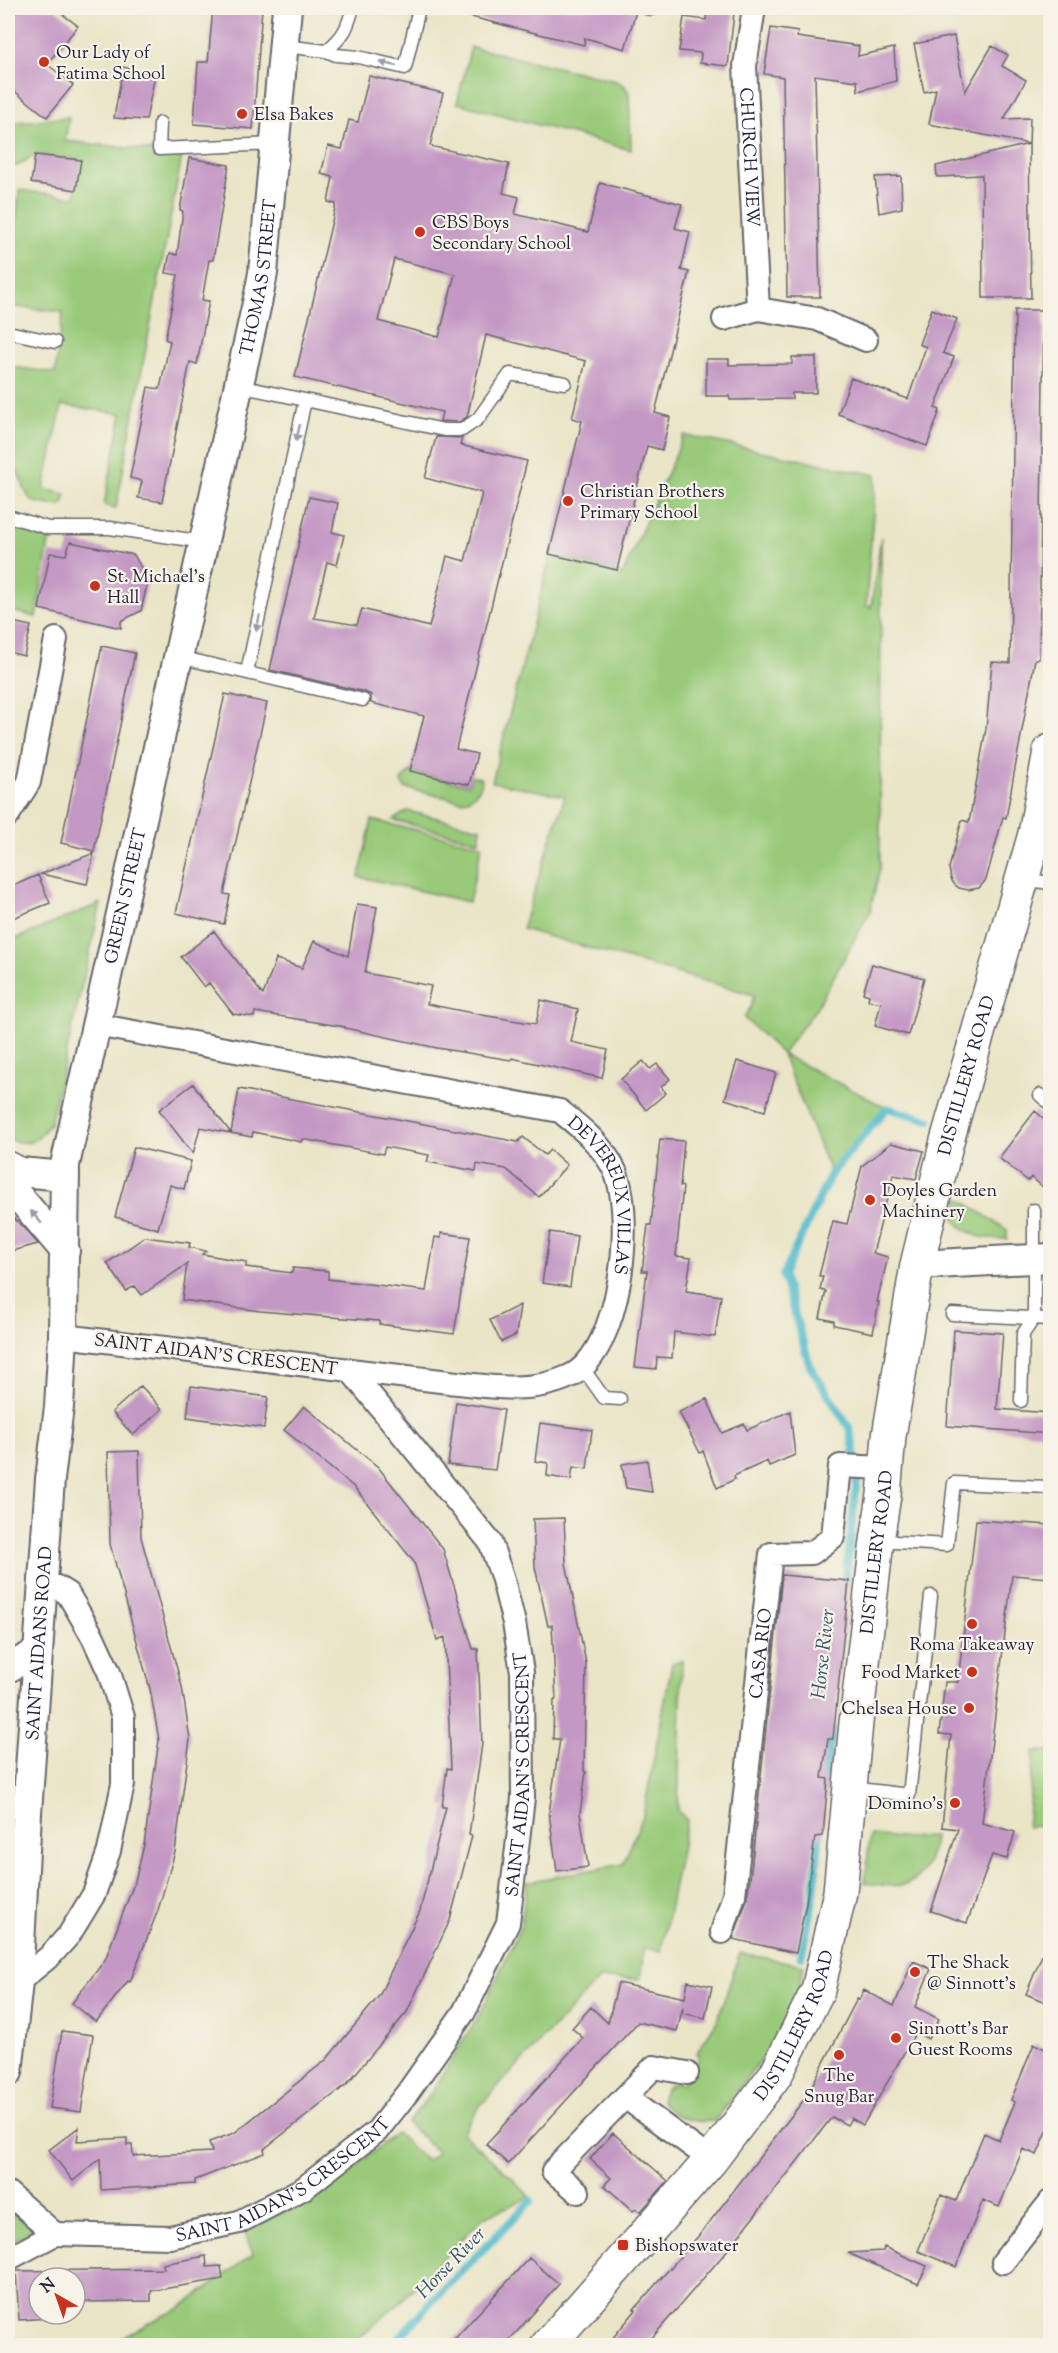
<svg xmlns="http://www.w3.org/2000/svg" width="1058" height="2353" font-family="'Sorts Mill Goudy',serif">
  <rect width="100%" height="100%" fill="#f7f3e8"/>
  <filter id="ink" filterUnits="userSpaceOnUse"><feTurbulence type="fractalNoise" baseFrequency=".0167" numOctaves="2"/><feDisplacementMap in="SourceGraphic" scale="12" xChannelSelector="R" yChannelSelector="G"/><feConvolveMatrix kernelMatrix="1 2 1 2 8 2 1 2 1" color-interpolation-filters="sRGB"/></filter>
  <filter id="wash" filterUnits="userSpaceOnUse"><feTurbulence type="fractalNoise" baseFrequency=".008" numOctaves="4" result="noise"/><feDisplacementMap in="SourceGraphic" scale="24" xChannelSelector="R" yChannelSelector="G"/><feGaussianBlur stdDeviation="1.35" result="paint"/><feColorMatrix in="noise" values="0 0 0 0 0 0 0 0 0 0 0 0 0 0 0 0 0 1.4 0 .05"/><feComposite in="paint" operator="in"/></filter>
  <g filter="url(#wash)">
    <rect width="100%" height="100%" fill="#eae5c7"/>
    <path fill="#99ca79" stroke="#5e765a" stroke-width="1.5" d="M471,47L616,81L625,86L629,93L631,150L457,103Z
      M69,117L65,141L154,151V158L182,156L116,508L104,505L122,414L62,405L44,489L66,494L63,504L60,506C52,505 42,504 35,502C22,497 25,474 8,462V366L55,373L63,312L9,306L19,190L75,197L80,160L35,155L17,166L8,165V123Z
      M684,435L876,475L866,606L871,607L881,537L880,868L870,912L815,1010L782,1054L887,1108L831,1174L782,1054L744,1018L751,1007L754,995L522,929L565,796L492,782L550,558L559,560L560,557L615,570L614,573L622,575Z
      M8,528L50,536L36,617L8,610Z
      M410,772L469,785L471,776L480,778L482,781C480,792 472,798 461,801L405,788L401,782L402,779Z
      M407,811L481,828L479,841L393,820Z
      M372,820L482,845L469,902L359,877Z
      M101,903L50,1124C34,1142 32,1147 8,1139V942Z
      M959,1198L1007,1230V1239C985,1239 969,1238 954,1219Z
      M682,1660L678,1811L687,1820L661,1951L644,1948L640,1979H599L478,2108L462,2133L511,2177L530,2197L484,2217L401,2301L352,2345L108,2346L154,2320L179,2309L253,2254L244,2231L324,2193L396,2133L426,2161L437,2152L407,2123L430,2095L481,2012L521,1926L527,1882L623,1864L643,1816L672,1663Z
      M1034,1751H1050V1825L1027,1827Z
      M870,1835L900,1838L934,1836C933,1856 922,1884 898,1886C887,1886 876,1884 865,1883Z
      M740,1953L804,1965L793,2009L769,2049L715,2121C695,2123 673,2119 661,2101C663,2090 667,2086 676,2082L682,2084L700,2056L696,2054L717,2021Z
      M8,2204L37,2228L8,2243Z"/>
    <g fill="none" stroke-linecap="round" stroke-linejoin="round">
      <path stroke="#4fbacb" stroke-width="8" d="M844,1590L858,1472L850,1429L810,1366L783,1275L831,1174L887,1108L929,1120
        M824,1787L832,1730
        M801,1956L814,1894L820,1829
        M392,2346L433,2300L531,2201"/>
    </g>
    <g id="blocks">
      <path fill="#c498c4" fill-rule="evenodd" d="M8,8H54L78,26L47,64L73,85L47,117L8,86Z
        M213,8H262L253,129L194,124L198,62H208Z
        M463,8H624L636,11L625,49L585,38L584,45L463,15Z
        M707,10L734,13L728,66L700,63L701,53L679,51L684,17L706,20Z
        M771,28L798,32L797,37L859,46L858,56L894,48L896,81L858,91L857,81L815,75L820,297H787L783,77L764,74Z
        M954,36L965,92L992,46L1008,55L1002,66L1026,80L1004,119L1030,118L1029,144L929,124L936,89L924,92L914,44Z
        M123,67L155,75L146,120L114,118Z
        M369,76L443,93L430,146L509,164L503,193L519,197L515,214L588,232L600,183L682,204L675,228L690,232L681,270L689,272L655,413L670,417L662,450L647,446L617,570L549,554L582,421L572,418L586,361L486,335L467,417L459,422L440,421L442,412L295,377L336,204L328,202L333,177L321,174L328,146L342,149L349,120L358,122ZM394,259L455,274L439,337L378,321Z
        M1029,144L1031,298H983L982,175L937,177L936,166Z
        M35,155L81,160L76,190L31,183Z
        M189,158L229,165L213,260H209L202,300L209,301L203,332L197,364L190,362L162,502L138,498L142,481L130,478L148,387L160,389L170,341L165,339L178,275L166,273L170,253L177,255L183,211L180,210Z
        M901,176L902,208L879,213L875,177Z
        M932,309L957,319L943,353L954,357L935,408L940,410L927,446L838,414L851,378L908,399L926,347L919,344Z
        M1015,310H1044L1039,659H1035L1006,818L1003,817L986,880L979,888L968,890L959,888L954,884L951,879L949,868L962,820L969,822L986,729L992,662L1010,663Z
        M792,357H816V393H792V399L730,400L729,396H706V359H729V365L792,364Z
        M436,437L462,438L460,445L527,461L456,749L477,754L469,785L410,771L424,716L371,703V695L365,692L270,670L309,497L338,503L332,532L344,535L337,565L327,562L314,618L357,625L362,609L429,627L447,556L465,561L482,493L425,478Z
        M70,542L134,555L148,580L141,611L121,621V628L39,609L50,553L66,555Z
        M8,621L31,626L24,656L8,652Z
        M102,646L135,653L94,851L61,843Z
        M225,694L267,703L224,894L230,895L224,924L176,913Z
        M94,853L87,884L41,874Z
        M38,875L50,903L8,920V888Z
        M357,904L377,907L365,973L431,986L427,1004L482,1015L536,1024L541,1000L578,1009L571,1042L608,1050L602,1078L512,1058L511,1060L437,1048L345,1028V1027L255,1012L254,1017L233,1014L209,983L204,987L181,957L214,931L263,995L276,959L302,968L314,941L348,956Z
        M872,964L924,978L908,1035L875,1026L881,1003L868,1000L869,995L863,993Z
        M643,1061L650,1069L657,1064L670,1079L661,1087L666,1093L646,1110L621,1079Z
        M737,1061L776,1073L765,1111L725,1099Z
        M193,1084L231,1133L239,1089L518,1142L523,1137L545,1155L550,1150L567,1165L539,1197L506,1169L477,1164L476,1171L427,1162L429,1155L385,1147L383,1154L302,1139L301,1142L253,1132L252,1137L200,1127L193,1154L159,1110Z
        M1035,1111L1050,1124V1193L1031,1177L1028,1181L999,1158Z
        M660,1139L684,1141L680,1186L683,1187L676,1256L691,1258L686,1291L721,1296L715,1337L674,1332L672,1358L657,1357L656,1369L635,1367L647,1271H642L648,1225H651Z
        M891,1143L924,1151L916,1179L893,1175L873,1253L888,1257L877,1302H879L873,1333L834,1325V1321L820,1318L826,1291L820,1290L823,1276H819L833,1221L847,1224L862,1166Z
        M134,1147L191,1161L184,1189L170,1185L158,1229L115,1217Z
        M8,1213L26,1230L38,1244L8,1252Z
        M550,1232L577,1236L570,1287L542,1283Z
        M441,1233L470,1237L454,1334L379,1324V1321L260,1311L182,1300L187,1264L142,1295L135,1286L126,1291L107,1263L145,1237L190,1243L189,1247L206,1251L202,1254L246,1262V1267L292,1273L293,1268L328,1271V1279L426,1291L435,1237L441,1238Z
        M520,1305L516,1335L501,1342L490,1320Z
        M954,1330L1003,1333L997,1409L1050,1413V1434L947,1426Z
        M141,1386L162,1409L133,1435L112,1412Z
        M191,1386L268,1397L264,1428L187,1417Z
        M707,1399L722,1433L744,1424L747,1430L790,1411L795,1455L769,1466L767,1461L734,1476L735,1479L717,1488L703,1451L700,1453L679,1412Z
        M456,1402L504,1410L495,1470L448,1465Z
        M304,1406L378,1467L443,1549L473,1649H478L482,1744L469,1835L472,1836L450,1920L407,2012L346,2085L264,2149L265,2153L195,2180V2184L101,2190L100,2159L73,2181L49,2150L79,2127L77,2141L127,2138V2145H132L133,2156L212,2152L209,2142L234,2133L326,2060L379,1996L420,1911L446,1807H442L447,1768L451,1769L445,1637L437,1640L414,1562L355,1488L284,1430Z
        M540,1423L592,1430L587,1469L573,1467L571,1480L547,1476L548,1463L535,1461Z
        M139,1451L141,1537L182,1687L190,1739L175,1852L158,1910L130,1982L128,1981L96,2022L72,2003L105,1960L135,1881L144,1845L159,1740L150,1689L110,1544L108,1452Z
        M647,1460L652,1492L626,1488L622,1464Z
        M564,1518L566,1563L586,1663L584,1771L586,1772L580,1813L588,1867L557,1871L549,1813L560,1739H553L554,1700H556L552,1625L548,1626L535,1567L533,1519Z
        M976,1520L1050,1525V1578L1012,1575L982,1823L1015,1832L1007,1859L992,1855L967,1923L931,1911L958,1829L942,1827L951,1735L939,1734L945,1682H958Z
        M782,1575L849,1581L833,1739H828L822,1778L828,1779L823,1836L815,1837L806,1903L796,1953L733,1939L747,1899L751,1871Z
        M1050,1936V2004L1026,1994Z
        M913,1961L931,1969L915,2007L939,2019L928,2039L916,2032L863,2125L851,2118L847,2125L832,2117L731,2246L645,2346H606L636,2310L634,2309L701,2233L806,2097L857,1999L859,2000L864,1990L894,2006Z
        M688,1981L712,1986L705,2018L682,2013L683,2007L677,2031L638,2022L508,2164L486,2144L583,2038L572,2028L591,2007L608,2023L618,1983L685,1998Z
        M62,2031L93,2035L81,2112L50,2108Z
        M1034,2044L1050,2051V2124L1037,2155L1023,2149L999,2207L983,2200L956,2267L918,2251L941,2195L956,2201L984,2133L999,2140L1015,2102L1011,2100Z
        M613,2133L668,2181L640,2212L636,2209L633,2211L604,2185L611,2178L590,2159Z
        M884,2247L927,2266L918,2284L848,2253L883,2251Z
        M206,2256L207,2267L221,2266L223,2279L151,2291V2301L75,2302V2278H39V2314H48L49,2318L19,2320L16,2271L164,2269L163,2264Z
        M529,2258L559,2284L515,2334L503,2346H448Z"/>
    </g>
  </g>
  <g filter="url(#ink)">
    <use href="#blocks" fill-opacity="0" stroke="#68666c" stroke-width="1.5"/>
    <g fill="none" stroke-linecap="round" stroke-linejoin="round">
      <defs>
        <path id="service" d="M646,8L651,9L653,8
          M284,46L326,51L336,55L358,57L405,68L419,8
          M326,51C344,36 347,29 353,8
          M160,123L159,149L275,144
          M8,332L55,342
          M239,386L305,400L247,672
          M305,400L444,430H462L478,419L510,374L565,383
          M8,516L48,528H110L204,542
          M179,657L363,700
          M1022,879L1050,883
          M1040,1095L1050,1104
          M952,1314L1050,1319
          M582,1367L604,1398L620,1399
          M1021,1401L1023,1334L1034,1318V1210
          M878,1541L947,1545L954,1483L1047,1487
          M851,1788L909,1795L931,1596"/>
        <g id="minor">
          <path id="s1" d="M754,8L745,66L758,309L817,319L866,340"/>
          <path d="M724,319L758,309"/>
          <path d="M8,815L29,782L56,639"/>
          <path id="s2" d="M96,1025L560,1111C581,1128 603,1145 615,1171C635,1217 621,1352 570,1376C532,1394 489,1387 449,1382C416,1378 383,1374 350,1370"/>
          <path id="s3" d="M722,1932L734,1895L771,1554L812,1553L833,1537L840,1466L885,1468"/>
          <path d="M18,1982L50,1956L69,1935L94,1894L109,1851L123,1784V1717L109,1672L93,1637L68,1594L57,1587L43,1584"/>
          <path d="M625,2097L711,2160"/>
          <path d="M578,2192L553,2171L654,2067L687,2073"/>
          <path d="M8,2193L55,2234"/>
          <path id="s4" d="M8,2259L55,2234L170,2237L239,2222L304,2188L377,2131L408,2092L464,2012L508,1923L523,1798L522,1672L514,1623L502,1576L490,1542L350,1370L63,1336"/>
          <path d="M1003,2262L1050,2202"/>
        </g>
        <g id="tertiary">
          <path d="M8,1166L20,1172L65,1176"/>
          <path d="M8,1184L65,1251"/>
          <path d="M917,1265L1050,1258"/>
          <path d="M8,1668L38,1652"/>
          <path id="s5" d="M8,2072L18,1982L27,1813L50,1479L59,1407L63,1336L65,1165L259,294L263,273L287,8"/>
        </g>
        <g id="secondary">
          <path id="s6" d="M547,2346L711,2160L776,2074L818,1990L840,1892L856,1723L877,1541L884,1495L889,1436L917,1265L947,1141L1035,834L1050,751"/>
        </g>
      </defs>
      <use href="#service" stroke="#68666c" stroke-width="15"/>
      <use href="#minor" stroke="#68666c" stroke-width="26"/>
      <use href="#tertiary" stroke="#68666c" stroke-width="32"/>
      <use href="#secondary" stroke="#68666c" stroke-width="36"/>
      <use href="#service" stroke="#fff" stroke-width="12"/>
      <use href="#minor" stroke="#fff" stroke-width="22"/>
      <use href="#tertiary" stroke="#fff" stroke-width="28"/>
      <use href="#secondary" stroke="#fff" stroke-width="33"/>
    </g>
    <defs><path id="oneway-solid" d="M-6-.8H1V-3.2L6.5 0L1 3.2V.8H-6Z" transform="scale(1.5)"/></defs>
    <g fill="#9c9ca7">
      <use href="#oneway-solid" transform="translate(388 64) rotate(-167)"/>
      <use href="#oneway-solid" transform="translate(298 433) rotate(102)"/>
      <use href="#oneway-solid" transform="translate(258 623) rotate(102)"/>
      <use href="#oneway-solid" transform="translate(36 1217) rotate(-131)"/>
    </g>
  </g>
  <g fill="#c8321e" stroke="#f7f3e8" stroke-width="2">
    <circle cx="44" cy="62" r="6"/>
    <circle cx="242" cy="114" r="6"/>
    <circle cx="420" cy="232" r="6"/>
    <circle cx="568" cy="501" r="6"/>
    <circle cx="95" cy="586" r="6"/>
    <circle cx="870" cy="1200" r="6"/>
    <circle cx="972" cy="1624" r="6"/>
    <circle cx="972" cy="1672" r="6"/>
    <circle cx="969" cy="1708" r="6"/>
    <circle cx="955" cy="1803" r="6"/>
    <circle cx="915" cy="1972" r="6"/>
    <circle cx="896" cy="2038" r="6"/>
    <circle cx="839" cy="2055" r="6"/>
    <rect x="617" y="2239" width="12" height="12" rx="3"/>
  </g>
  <g text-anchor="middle" stroke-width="4.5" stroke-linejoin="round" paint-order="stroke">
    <g font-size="18" fill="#22223b" stroke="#f7f3e8" text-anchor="start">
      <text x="56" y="58">Our Lady of<tspan x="56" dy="21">Fatima School</tspan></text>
      <text x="254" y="120">Elsa Bakes</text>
      <text x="432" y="228">CBS Boys<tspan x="432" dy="21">Secondary School</tspan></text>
      <text x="580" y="497">Christian Brothers<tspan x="580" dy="21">Primary School</tspan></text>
      <text x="107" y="582">St. Michael's<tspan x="107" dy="21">Hall</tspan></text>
      <text x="882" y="1196">Doyles Garden<tspan x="882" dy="21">Machinery</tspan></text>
      <text x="972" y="1650" text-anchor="middle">Roma Takeaway</text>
      <text x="960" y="1678" text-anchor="end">Food Market</text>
      <text x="957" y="1714" text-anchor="end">Chelsea House</text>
      <text x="943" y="1809" text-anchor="end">Domino's</text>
      <text x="927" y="1968">The Shack<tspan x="927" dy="21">@ Sinnott's</tspan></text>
      <text x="908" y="2034">Sinnott's Bar<tspan x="908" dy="21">Guest Rooms</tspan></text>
      <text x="839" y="2081" text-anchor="middle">The<tspan x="839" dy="21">Snug Bar</tspan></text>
      <text x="635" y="2251">Bishopswater</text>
    </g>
    <g font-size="18" fill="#22223b" stroke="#f7f3e8">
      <text dy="6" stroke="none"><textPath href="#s1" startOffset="150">CHURCH VIEW</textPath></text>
      <text dy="6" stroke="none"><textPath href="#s5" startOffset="1818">THOMAS STREET</textPath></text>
      <text dy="6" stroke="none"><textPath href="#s5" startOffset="1185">GREEN STREET</textPath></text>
      <text dy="6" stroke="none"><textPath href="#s6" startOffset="1378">DISTILLERY ROAD</textPath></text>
      <text dy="6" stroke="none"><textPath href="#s2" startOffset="572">DEVEREUX VILLAS</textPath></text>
      <text transform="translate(216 1354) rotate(7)" y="6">SAINT AIDAN'S CRESCENT</text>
      <text dy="6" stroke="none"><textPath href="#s6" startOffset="892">DISTILLERY ROAD</textPath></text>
      <text dy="6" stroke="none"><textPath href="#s5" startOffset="430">SAINT AIDANS ROAD</textPath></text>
      <text dy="6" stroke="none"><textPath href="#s3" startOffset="282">CASA RIO</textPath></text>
      <text dy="6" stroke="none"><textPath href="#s4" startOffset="801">SAINT AIDAN'S CRESCENT</textPath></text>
      <text dy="6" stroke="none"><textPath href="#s6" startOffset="408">DISTILLERY ROAD</textPath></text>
      <text dy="6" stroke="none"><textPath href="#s4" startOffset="297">SAINT AIDAN'S CRESCENT</textPath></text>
    </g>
    <g font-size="20" font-style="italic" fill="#32576d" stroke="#f7f3e8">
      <text transform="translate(822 1654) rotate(-84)" y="7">Horse River</text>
      <text transform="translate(450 2262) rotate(-46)" y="7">Horse River</text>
    </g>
  </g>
  <rect width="1058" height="2353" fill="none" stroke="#f7f3e8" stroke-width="30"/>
  <g transform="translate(57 2296) rotate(320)"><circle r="28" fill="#f7f3e8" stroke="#a29fa3" stroke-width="1.5"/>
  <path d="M0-4.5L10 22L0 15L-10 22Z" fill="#c8321e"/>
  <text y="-9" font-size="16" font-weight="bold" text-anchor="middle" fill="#22223b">N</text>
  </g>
</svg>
